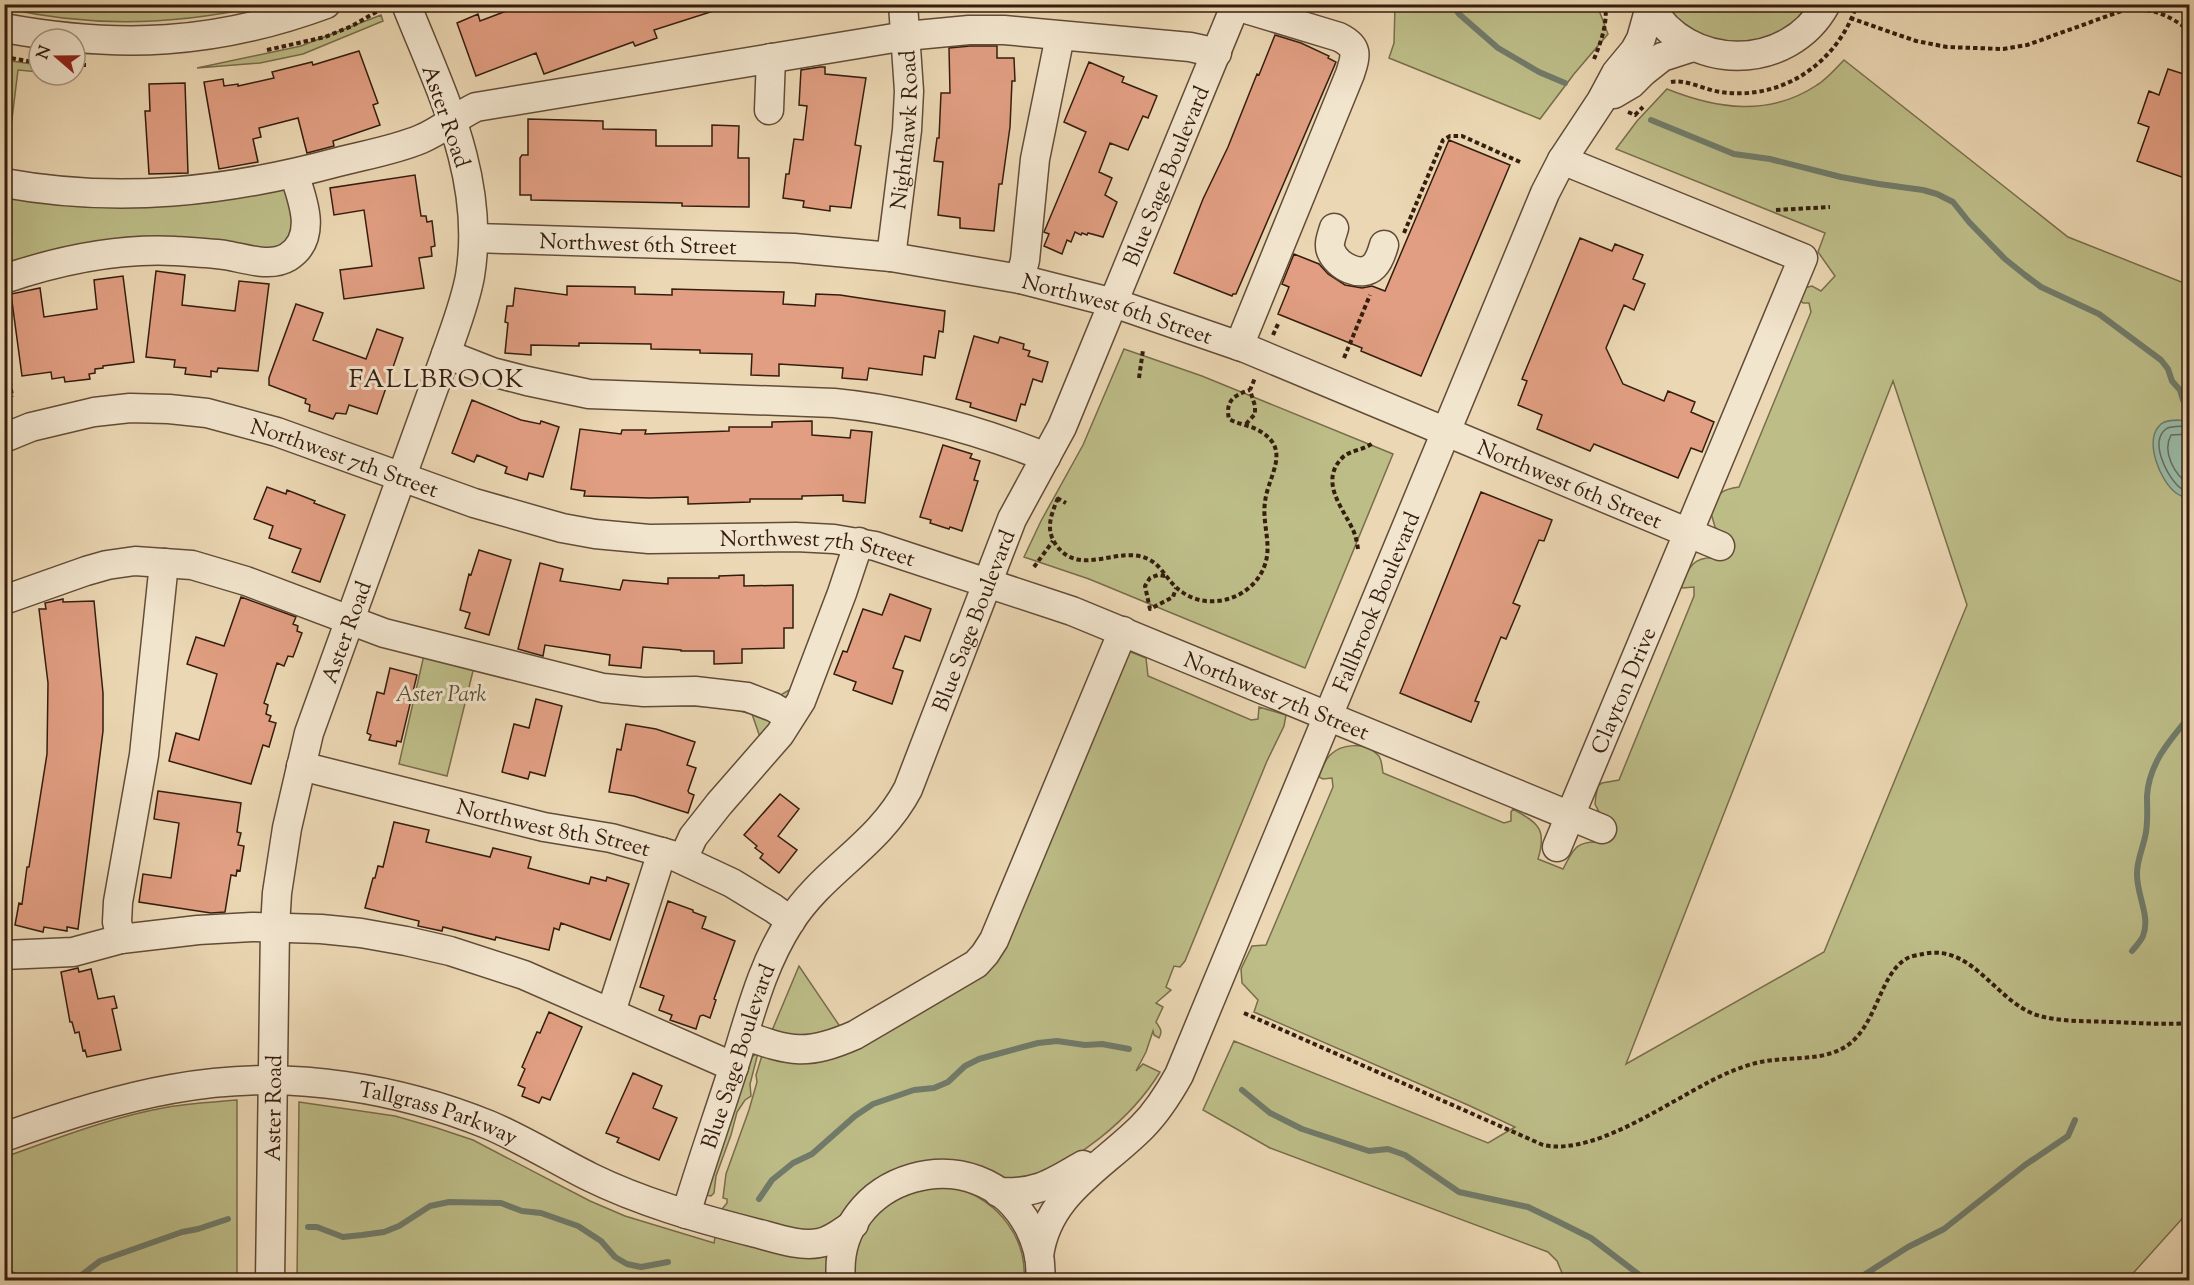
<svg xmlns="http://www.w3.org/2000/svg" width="2194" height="1285" font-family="'Sorts Mill Goudy',serif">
  <rect width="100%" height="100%" fill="#ebd7b3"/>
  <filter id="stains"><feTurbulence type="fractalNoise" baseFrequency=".00333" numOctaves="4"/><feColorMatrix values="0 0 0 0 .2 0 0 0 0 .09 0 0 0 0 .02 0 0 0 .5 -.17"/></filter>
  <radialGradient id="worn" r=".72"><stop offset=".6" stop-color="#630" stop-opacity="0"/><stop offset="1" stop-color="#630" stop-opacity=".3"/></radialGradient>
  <path fill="#bdbd88" stroke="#796d4b" stroke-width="1.5" fill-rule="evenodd" d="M5,4H265V5C179,25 91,28 5,8Z
    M1395,5H1597L1608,34L1574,74L1540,119L1389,58L1394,43Z
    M1665,5H1807C1782,49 1717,55 1679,23C1674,18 1669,10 1665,5Z
    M381,15L383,21L303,54L260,63L197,68L301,46Z
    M4,60L39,65V72L18,70L5,176L60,183L317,177L309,192L303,255L130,259L5,287Z
    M1844,60L2068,237L2189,285V1211L2127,1280H1565L1557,1261L1548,1252L1270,1148L1203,1110L1234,1041L1488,1143L1515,1127L1468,1105L1254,1012L1258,1000L1242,983L1241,969L1252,946L1266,945L1333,787L1332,778L1323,779L1319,777C1322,769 1324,761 1330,755C1342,743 1366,742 1378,755C1382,759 1382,767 1383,773L1504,823L1511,821V812L1513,809C1539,823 1547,830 1538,859L1563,869C1573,851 1574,841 1599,842L1601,816L1595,804L1596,795L1598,786L1602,783L1619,780L1694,596V587L1683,588L1681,586C1689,566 1694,556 1717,558L1726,538L1715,527L1711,513C1719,494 1718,490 1739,487L1811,312L1809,303H1803L1800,300L1804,288L1812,286L1821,291L1835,276L1818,252L1825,233L1616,149L1637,121L1667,89C1717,109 1769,117 1817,85C1827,79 1836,68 1844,60ZM1893,381L1967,605L1824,952L1626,1064Z
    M1124,349L1202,376L1393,454L1305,668L1089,579L1024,557L1041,521L1083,445Z
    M840,570L856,573L800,717L782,745L738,792L703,838L685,833L741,764L762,743L752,714L723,707L644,705L613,702L474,667L447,776L399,764L424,655L369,641L375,626L601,681C648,685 696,679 744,686C755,688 767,693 779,696L796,686Z
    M1131,652L1146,658L1148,676L1251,720L1258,719L1259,707L1286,715L1284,726L1267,761L1185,961L1180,967L1174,966L1166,987L1171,990L1156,1003L1163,1007L1156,1022C1160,1028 1163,1031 1159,1038L1154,1035L1153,1031L1146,1052L1136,1071L1143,1064L1160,1072C1129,1123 1077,1158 1025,1186L972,1170L843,1219L813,1235L722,1209L727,1203V1199L723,1198L726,1174L749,1110L757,1082L756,1075L763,1052L799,966L843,1031L968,957L987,934L1120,656Z
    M758,1053L750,1084L751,1096L745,1100L737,1112L731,1135L716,1176L714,1193L711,1196L706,1195L751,1057Z
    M237,1100V1280H5V1157C58,1138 111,1117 168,1107C190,1103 214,1102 237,1100Z
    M299,1102L395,1116L437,1128L473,1140L590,1201L625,1216L714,1243L715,1237L830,1253L828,1280H297Z
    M926,1187C937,1187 949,1186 959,1189C999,1202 1027,1238 1024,1280H850L856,1239L873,1214L897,1195Z"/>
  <path fill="#99baa8" stroke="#717b6a" stroke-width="1.5" d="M2189,420H2190L2189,499C2185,497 2180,496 2176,493C2160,481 2143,440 2161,424C2168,418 2181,421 2189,420Z"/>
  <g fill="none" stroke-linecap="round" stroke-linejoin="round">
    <path stroke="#676c5b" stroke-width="1.5" d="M2190,426C2183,427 2171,425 2166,429C2149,442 2167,474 2177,485C2181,489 2185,491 2190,493
      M2190,434L2171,435C2162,451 2174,476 2190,484"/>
    <path stroke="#717b6a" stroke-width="6" d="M1452,4L1459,14L1498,48L1539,72L1565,83
      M1651,120L1734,154L1770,159L1841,177L1879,184L1923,190L1937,194L1953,202L1969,222L2005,259L2025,275L2041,287L2099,314L2161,360L2168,369L2172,381L2180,390L2183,400L2190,406
      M2132,951C2136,946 2141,941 2143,936C2151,916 2136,894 2137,873C2137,860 2144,845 2146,832C2148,820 2147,808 2147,796C2149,763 2170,740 2190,716
      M1242,1090L1270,1113L1302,1129L1369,1151L1388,1149L1405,1155L1459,1192L1528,1207L1557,1221L1591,1238L1646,1280
      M759,1199L772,1180L793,1163L812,1154L855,1116L873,1104L914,1090L934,1088L948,1082L965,1066L979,1059L1038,1043L1057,1041L1085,1045L1102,1044L1129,1049
      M308,1227H317L343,1237L362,1235L384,1232L399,1226L430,1206L449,1202L501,1203L522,1211L541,1213L578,1226L601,1241L615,1257L627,1264L641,1267L668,1262
      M4,1270L24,1280
      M75,1280L100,1261L182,1232L198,1229L228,1219
      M1856,1280L1908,1247L1944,1229L2025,1165L2068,1136L2075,1120"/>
  </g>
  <path fill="#e19e82" stroke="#351d0e" stroke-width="1.5" d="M525,4H722L723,8L654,30L657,38L635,46L633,42L544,74L536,53L476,76L457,23L478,14L480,21Z
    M1275,35L1301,43L1329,56L1328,58L1336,62L1236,294H1233L1232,296L1174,273L1203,199L1228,147L1257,74L1259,75Z
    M970,46H997V58H1014L1015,81H1012L1010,127L1002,184H999L994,231L960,228V218L938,215L943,162L934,161L937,138H939L941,93H950L949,48Z
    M359,51L378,103L373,105L380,125L333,141L334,146L307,153L298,118L259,128L261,137L253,139L258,162L219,169L204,82L223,79L224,86L238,84V86L274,78L272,72L312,62L313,65Z
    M1089,62L1124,77L1122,82L1157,96L1148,118L1143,116L1128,150L1110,143L1099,172L1112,178L1105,195L1117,202L1103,237L1088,233L1087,235L1082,233L1081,235L1075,232L1071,242L1067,240L1062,254L1044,246L1049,234L1044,232L1086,132L1064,122Z
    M820,67H825V74L866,78L855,145L861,146L851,208L830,206V211L803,207L804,201L783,198L786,174H789L794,139L803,140L807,106L799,105L801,70Z
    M2168,69L2190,76V180L2137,161L2149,127L2138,123L2149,91L2159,95Z
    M185,83L188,173L149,174L145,111H150L149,84Z
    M528,119L603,121V129L656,130V146H712V125L739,126L738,158H749V207L682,206V203L531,200V195H520V158L522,155H528Z
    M1449,140L1510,165L1421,376L1361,351L1362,348L1278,314L1289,287L1282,284L1294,254L1319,264L1328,274L1345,285L1362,288L1372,286L1385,291Z
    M415,175L421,216H426L427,222L432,221L435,246L431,247L432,256L419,258L424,288L344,299L340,270L372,266L364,210L334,215L330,188Z
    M1580,238L1612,251L1615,244L1643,255L1633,279L1645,284L1634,310L1624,305L1606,348L1623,384L1664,401L1668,391L1695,402L1691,412L1714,422L1702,452L1691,448L1678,478L1594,444L1590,451L1537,429L1542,415L1518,405L1527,381L1522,379Z
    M156,271L185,275L182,305L235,311L239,281L269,284L258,371L218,368L217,372L211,371V377L185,374L186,368L174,367L175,360L146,357Z
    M123,276L134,362L103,366V368L95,369V373L89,374L90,379L65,382L64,377L52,379L51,372L22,376L11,294L40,288L44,317L97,309L94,280Z
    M567,286L635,287V294L672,295V289L784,292L783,304L815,306L816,294L840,295L945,311L943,332L939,331L935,358L924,356L922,375L869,368L867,380L842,378L843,368L779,364V376L751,375L752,354L700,353V350L651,349V344L579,343V346L531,345V355L505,353L508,323L505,322L507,306H513L515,288L567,295Z
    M296,304L323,313L313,340L366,359L377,329L403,338L377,414L349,405L346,414L336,413L333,419L309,411L310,405L305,403L306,399L269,385V378Z
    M974,336L998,343L1000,337L1024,344L1023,349L1030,351L1028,356L1048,362L1042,382L1033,379L1025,405L1021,404L1016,421L970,407L971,403L956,399Z
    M472,400L521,420L540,424L541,421L559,427L543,477L529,473L527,480L505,473L507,467L477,455L474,462L452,453Z
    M812,421V435L850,438L851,430L872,432L865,503L843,501V495L802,496V499H750V502L688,504V497L650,498L584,496L585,491L571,489L580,429L621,434L622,430H646L645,434L729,431V427H772V422Z
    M943,445L972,454L970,458L980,461L974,480L978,481L962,531L950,527L949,529L930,523L931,520L920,517Z
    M267,487L286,494L287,490L315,501L314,503L345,515L320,582L292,572L301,549L269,538L273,526L254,519Z
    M1481,492L1552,520L1544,541L1539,540L1513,603L1520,606L1506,639L1501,637L1475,701L1479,702L1471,722L1400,693Z
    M479,550L511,560L489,635L465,628L470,613L460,610L469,574L471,575Z
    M540,563L563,569L560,581L620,590L623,580L668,584V578H719V576L744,575V586L793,585V628H784V648L742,649V663L714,664V651H681V650L643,647L641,668L609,665L610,655L545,645L543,656L532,653L518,649Z
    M890,594L931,609L920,641L905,636L893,668L903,671L892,704L853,690L856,682L834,674L843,651L847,652L863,609L882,615Z
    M241,597L296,617L293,624L298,626L297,631L302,633L293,657L288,656L284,666L277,663L264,703L268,705L266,714L271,716L269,721L276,723L269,747L263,745L251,784L169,761L176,733L199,740L217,674L187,664L196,637L224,646Z
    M63,599V602L94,601L103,693V731L78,929L67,927V931L44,927L43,932L15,925L19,903L22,904L27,867H29L47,754L48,683L39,609H46L45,603Z
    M390,668L417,675L401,742L397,741L396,746L369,740L371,735L367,733L377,692L384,694Z
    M536,699L562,706L545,776L530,772L528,779L502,772L514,724L529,728Z
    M626,724L656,729L695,742L687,765L696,768L688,791L689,793L694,795L688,813L634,796L609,792L617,749L621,750Z
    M158,791L241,803L237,832L241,833L238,845L244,846L240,871L237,870L236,876L231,875L225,912L211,913L139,902L143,874L171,878L179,823L154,819Z
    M780,794L799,809L778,836L797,850L779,873L760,858L763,854L755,848L757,846L744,835Z
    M394,822L429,830L426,842L490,857L493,848L531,857L528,868L589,884L591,877L606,881L607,877L629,884L610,940L561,923L559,930L554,928L549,950L496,937L495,940L443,927L442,931L418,926L419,921L365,908L373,878H375L378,866L383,867Z
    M668,901L693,910V912L706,917L702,928L735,941L714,999L716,1000L710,1018L703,1015L700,1016L696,1029L670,1020L672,1015L659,1010L664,996L640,987Z
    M78,968L79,972L91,969L98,999L114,996L117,1008L112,1009L121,1050L87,1057L85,1050L83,1051L79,1032L75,1033L72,1022H70L61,972Z
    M549,1012L582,1027L550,1100L542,1097L539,1103L522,1096L525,1088L518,1085L525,1069L522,1067L537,1032L540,1033Z
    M633,1073L662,1086L653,1108L677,1118L659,1160L617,1142L619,1138L606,1133Z"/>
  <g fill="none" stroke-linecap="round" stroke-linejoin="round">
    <defs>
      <g id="minor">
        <path d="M1649,4C1686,73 1789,73 1826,4"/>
        <path d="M1236,6L1339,37C1359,47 1356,55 1350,74L1239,346"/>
        <path d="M4,28C119,49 215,45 326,4"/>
        <path d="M1614,94L1631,84L1643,72L1662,57L1693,47"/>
        <path d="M769,110L771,58"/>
        <path d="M4,183C119,204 226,192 338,162C365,155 395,150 421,139C441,131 457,116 476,107L906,36L969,30H1004L1190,47L1217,53"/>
        <path d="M1334,228C1332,235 1328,244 1331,251C1337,266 1361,279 1374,266C1379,261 1382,252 1384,245"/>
        <path id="s1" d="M474,238L794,248L891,257L1020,279L1114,303L1245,348L1720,546"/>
        <path id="s2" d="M891,257L907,130L909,91L903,4"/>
        <path d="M4,279C60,260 116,248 175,251C191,252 209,253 225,255C244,258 270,268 288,257C318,238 303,200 294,174"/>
        <path d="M1020,279L1025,260L1035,159L1060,36"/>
        <path d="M446,354L492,372L527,381L589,394L834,403C907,410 978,430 1046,457"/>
        <path id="s3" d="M4,438L31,427L94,412L130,408L169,409L207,413L277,432L474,503L562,528L595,534L649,539L796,537L834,539L875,546L1072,611L1602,829"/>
        <path d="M4,600L86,571L107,565L135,561L192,565L246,581L384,633L603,688L644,692L695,691L747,697L773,707L790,717"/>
        <path id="s4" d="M301,766L544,827L611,838L672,855L732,883L773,908L791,921"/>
        <path id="s5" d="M1557,847L1803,258L1562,160"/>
        <path d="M683,859L693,837L719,804L780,734L801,701L842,593L859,542"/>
        <path d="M121,939L117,922L118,902L144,755L164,563"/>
        <path d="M4,955L73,952L121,939L198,930L252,927L321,929L361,933L406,941L450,951L524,975L734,1067"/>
        <path d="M611,1012L662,852"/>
        <path d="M744,1035C791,1052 807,1056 855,1035L976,964L985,954L994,940L1123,631"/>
        <path id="s6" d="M4,1137C118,1096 223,1067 345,1086C395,1093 442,1106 489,1125C524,1140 556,1160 590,1177C641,1202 697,1218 752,1232C773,1237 798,1247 819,1243C832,1241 843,1231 854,1224"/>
        <path d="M998,1192C1037,1194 1051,1184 1083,1165"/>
        <path id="s7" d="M686,1214C701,1164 718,1116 734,1066C750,1016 761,967 790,922C823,870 878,846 908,789L1012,519L1062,427L1236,4"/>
        <path id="s8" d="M1039,1256C1047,1194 1101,1168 1142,1127C1157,1112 1169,1093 1179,1075L1545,193L1562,160L1601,101L1616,73L1635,50L1641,39L1650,7"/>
        <path id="s9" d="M270,1280L275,927L277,893L287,828L309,733L446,354C455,328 465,303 470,276C486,178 441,92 406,4"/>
        <path d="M841,1280C831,1175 979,1131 1029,1227C1037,1243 1042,1262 1040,1280"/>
      </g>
    </defs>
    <use href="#minor" stroke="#624c37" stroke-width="31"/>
    <path stroke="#351d0e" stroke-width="4" stroke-dasharray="4.5 3" stroke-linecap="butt" d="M1850,18L1916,41L1947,47L2003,49L2027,45L2127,9C2155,9 2167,14 2190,31
      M267,50L325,37L352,26L383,8
      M4,57L39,63
      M1594,59C1601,42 1608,23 1605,4
      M75,65H86
      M1671,82C1687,79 1704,90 1721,92C1782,101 1838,63 1857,4
      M1628,112L1635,115L1643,107
      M1776,210L1830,207
      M1404,233L1443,140L1450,136H1462L1520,162
      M1273,335L1278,324
      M4,337L12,397
      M1344,358L1370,295
      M1139,378L1143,350
      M1246,424L1255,414V406L1250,390L1255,378
      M1057,498L1066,503
      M1058,498C1051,515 1045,529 1056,545C1081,579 1119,543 1150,560C1163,567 1169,584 1182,592C1211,613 1257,597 1266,561C1271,542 1262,522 1265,502C1268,475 1293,449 1258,430C1248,425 1238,424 1229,419C1225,401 1234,395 1250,390
      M1358,549C1357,543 1356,536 1353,530C1343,508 1319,482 1342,458C1351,449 1364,451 1374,442
      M1034,567L1053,541
      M1165,576L1158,575L1150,578L1145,586L1150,609L1173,597L1176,588
      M1244,1013L1543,1145C1599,1157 1679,1093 1730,1072C1744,1066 1759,1061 1774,1060C1799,1057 1827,1060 1848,1045C1877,1024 1880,974 1906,959C1910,956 1918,955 1923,954C1974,943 1996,1004 2040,1016C2063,1022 2088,1021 2112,1022C2138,1023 2164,1025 2190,1023"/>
    <use href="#minor" stroke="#f2e5ce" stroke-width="28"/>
  </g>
  <g text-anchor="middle" stroke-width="6" stroke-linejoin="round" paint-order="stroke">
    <g font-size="22" fill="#351d0e" stroke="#f2e5ce">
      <text transform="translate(447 116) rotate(71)" y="8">Aster Road</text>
      <text dy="8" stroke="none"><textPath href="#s2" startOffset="128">Nighthawk Road</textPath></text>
      <text dy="8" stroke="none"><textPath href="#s7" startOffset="1155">Blue Sage Boulevard</textPath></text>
      <text dy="8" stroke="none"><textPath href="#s1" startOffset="164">Northwest 6th Street</textPath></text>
      <text dy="8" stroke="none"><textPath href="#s1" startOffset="650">Northwest 6th Street</textPath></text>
      <text dy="8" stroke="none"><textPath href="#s3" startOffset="352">Northwest 7th Street</textPath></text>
      <text dy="8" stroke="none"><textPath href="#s1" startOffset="1136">Northwest 6th Street</textPath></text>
      <text dy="8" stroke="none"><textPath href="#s3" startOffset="838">Northwest 7th Street</textPath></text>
      <text dy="8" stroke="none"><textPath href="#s8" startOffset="746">Fallbrook Boulevard</textPath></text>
      <text dy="8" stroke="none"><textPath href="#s7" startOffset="670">Blue Sage Boulevard</textPath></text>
      <text dy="8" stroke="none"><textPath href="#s9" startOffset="658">Aster Road</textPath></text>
      <text dy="8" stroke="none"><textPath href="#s5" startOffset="170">Clayton Drive</textPath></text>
      <text dy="8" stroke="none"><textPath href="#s3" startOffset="1324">Northwest 7th Street</textPath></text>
      <text dy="8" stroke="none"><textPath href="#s4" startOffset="260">Northwest 8th Street</textPath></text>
      <text dy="8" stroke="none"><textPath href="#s7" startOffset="166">Blue Sage Boulevard</textPath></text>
      <text dy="8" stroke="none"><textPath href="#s9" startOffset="172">Aster Road</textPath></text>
      <text dy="8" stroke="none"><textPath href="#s6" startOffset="446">Tallgrass Parkway</textPath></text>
    </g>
    <g font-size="22" font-style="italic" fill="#5e4d33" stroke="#f2e5ce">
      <text x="441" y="701">Aster Park</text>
    </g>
    <g font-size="26" letter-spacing="1.5" fill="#351d0e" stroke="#f2e5ce">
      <text x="437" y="387">FALLBROOK</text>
    </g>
  </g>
  <rect width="2194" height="1285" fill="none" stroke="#ebd7b3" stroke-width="24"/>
  <rect x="6" y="6" width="2182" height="1273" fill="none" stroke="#351d0e" stroke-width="3"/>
  <rect x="12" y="12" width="2170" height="1261" fill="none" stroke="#351d0e" stroke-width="1.5"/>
  <g transform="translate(57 57) rotate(290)"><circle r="28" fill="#f2e5ce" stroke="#a69581" stroke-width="1.5"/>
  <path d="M0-4.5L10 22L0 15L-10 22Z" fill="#8f2418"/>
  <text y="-9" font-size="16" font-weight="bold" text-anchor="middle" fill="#351d0e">N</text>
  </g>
  <rect width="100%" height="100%" filter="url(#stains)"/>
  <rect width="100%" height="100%" fill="url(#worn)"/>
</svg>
